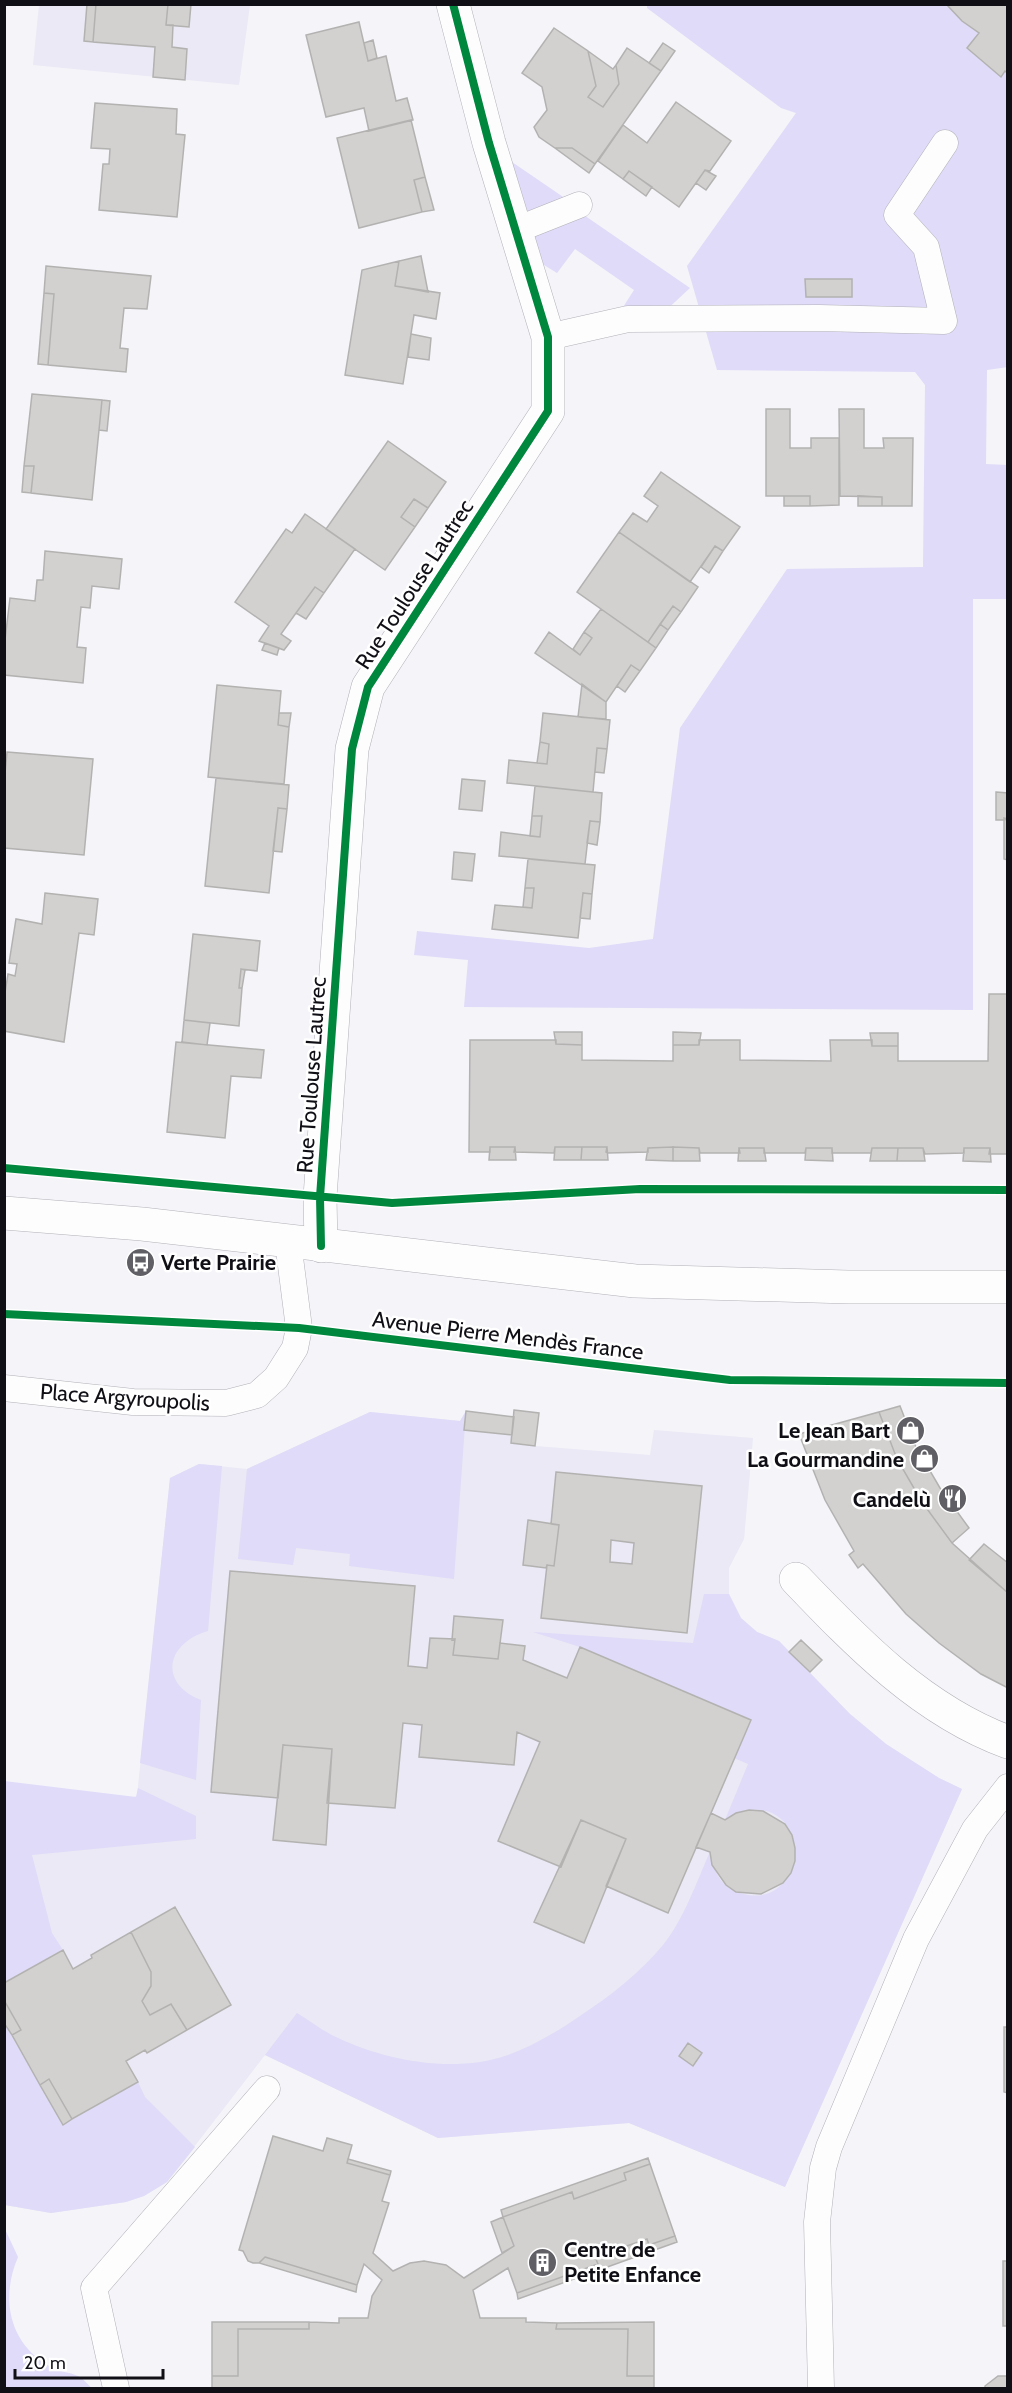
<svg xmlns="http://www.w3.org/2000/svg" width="1012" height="2393" font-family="Cabin,sans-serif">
  <rect width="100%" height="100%" fill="#f4f4f9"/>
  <path fill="#eae9f5" d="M39,5H250L239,85L33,65Z
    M514,1410L539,1413L535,1446L650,1455L654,1430L753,1438L744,1539L729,1568V1594L741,1618L757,1632L779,1641L850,1714L886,1744L939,1778L962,1789L785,2187L629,2123L438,2138L265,2055L167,2182L144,2196L126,2202L51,2213L5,2205V1841L137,1796L170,1478L199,1464L247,1469L370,1412L460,1421L466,1411L514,1417Z"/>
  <path fill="#dfdbf8" d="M647,5H1007L1008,367L987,370L986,464L1007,465L1008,599H973V1010L464,1007L468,960L414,955L417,931L589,948L653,939L680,728L787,569L923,567L925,385L915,372L717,370L687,266L796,113L781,108L647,8Z
    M496,151L572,203L518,225Z
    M578,211L690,288L662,314L618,315L634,290L575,249L557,273L531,257L522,234Z
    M466,1411L454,1579L349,1566L350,1554L296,1548L293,1565L238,1559L247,1469L370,1412L460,1421Z
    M199,1464L222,1466L208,1631C166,1643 158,1683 201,1700L196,1780L140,1763L170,1478Z
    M704,1594H729L741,1618L757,1632L779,1641L850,1714L886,1744L939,1778L962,1789L785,2187L629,2123L438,2138L265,2055L297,2013C310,2021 323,2031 336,2037C386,2061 454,2074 508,2055C533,2046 558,2031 580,2016C610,1996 640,1973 663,1945C684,1919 696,1883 710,1852C713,1869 720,1886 737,1892C804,1917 816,1804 751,1810C742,1811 733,1817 725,1820L748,1764L734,1758L580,1647L533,1632L693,1643Z
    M4,1781L136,1797L138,1788L196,1816V1839L32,1855L52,1933L63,1950L5,1983Z
    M4,2023L63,2124L138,2082L145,2097L195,2147L167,2182L144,2196L126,2202L51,2213L5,2205Z
    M4,2227L18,2257C0,2299 9,2344 51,2367C60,2372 69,2372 78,2376C83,2378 88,2385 92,2388H5Z"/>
  <path fill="#d2d1d0" stroke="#b3b2b1" stroke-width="1.5" fill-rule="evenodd" d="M87,4H96L93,42L84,41Z
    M96,4H168L166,25H173L172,47L187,49L185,80L153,77L155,47L93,42Z
    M168,4H191L189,27L166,25Z
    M949,4H1008V73L1005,71L1001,77L967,48L979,33L962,21L948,6Z
    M359,22L368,61L386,56L396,101L407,98L413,120L369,131L364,108L326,117L306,35Z
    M554,28L588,51L596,86L588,97L603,107L619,84L616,65L627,48L661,71L595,164L572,148H555L539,137L534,127L547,110L542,87L522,73Z
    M373,40L377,58L368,61L364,43Z
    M663,43L675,51L661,71L649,63Z
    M588,51L613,69L616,65L619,84L603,107L588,97L596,86Z
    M676,102L731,141L710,171L705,170L679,207L629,171L623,179L598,161L623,125L647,143Z
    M95,103L177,109L176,134L185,135L177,217L99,210L103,164H109L110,149L91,148Z
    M411,120L425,177L414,180L422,212L359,228L337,138Z
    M555,148H572L595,164L589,173Z
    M705,170L716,176L706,190L696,183Z
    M629,171L652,187L646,196L623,179Z
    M425,177L434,210L422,212L414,180Z
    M421,256L428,292L395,286L399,261Z
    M399,261L395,286L440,293L436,319L414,315L403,384L345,375L362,270Z
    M46,266L151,276L147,309L124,308L120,348L128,349L126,372L48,365L54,294L44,293Z
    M805,279H852V297H806Z
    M44,293L54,294L48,365L38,364Z
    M411,334L431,338L429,360L408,357Z
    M32,394L102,400L92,500L31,493L34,466H24Z
    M102,400L110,401L107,431L99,430Z
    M766,409H790V448H811V438H839V505L810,506V496H766Z
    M839,409H864V448H884L883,438H913L912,506H882V497L840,496Z
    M388,441L446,482L428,508L414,499L401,517L415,527L385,570L326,529Z
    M24,466H34L31,493L22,492Z
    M661,472L740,527L723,551L715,546L690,582L619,532L633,513L647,522L658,506L644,496Z
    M784,496H810V506H784Z
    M858,496L882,497V506H858Z
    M414,499L428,508L415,527L401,517Z
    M305,514L355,549L324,593L315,587L296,613L281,634L291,641L284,650L259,641L269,626L235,602L286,529L292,533Z
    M619,532L698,587L681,612L673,606L648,642L577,592Z
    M715,546L723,551L709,573L701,567Z
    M45,551L122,559L119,589L92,586L90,608L81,607L77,647L86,648L83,683L4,675V648L10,598L35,601L37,580H43Z
    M315,587L324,593L306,619L296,613Z
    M673,606L681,612L668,630L660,624Z
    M601,609L656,648L640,671L631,665L606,702L535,653L549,632L580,655L592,638L584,632Z
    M660,624L668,630L656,648L648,642Z
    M584,632L592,638L580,655L573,649Z
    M265,643L279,648L277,655L262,650Z
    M631,665L640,671L625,692L617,686Z
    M582,684L606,702V719L578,717Z
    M217,685L281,691L278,725L289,727L284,784L208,777Z
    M279,713H291L289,727L278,725Z
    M543,713L610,720L607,749L597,748L593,792L507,783L509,760L547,764L549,744L540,742Z
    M540,742L549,744L547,764L537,763Z
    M597,748L607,749L604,773L595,772Z
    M7,752L93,759L84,855L4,848V784Z
    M216,778L289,785L287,809L278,808L269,893L205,886Z
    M462,779L485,781L482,811L459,809Z
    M535,786L602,793L600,822L590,821L585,864L499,856L501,832L540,837L542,816H532Z
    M996,792L1008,793V819L1004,820H996Z
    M278,808L287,809L282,852L273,851Z
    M532,816H542L540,837L530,836Z
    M1004,818L1008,819V860L1004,859Z
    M590,821L600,822L597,845L587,843Z
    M454,852L475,854L472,881L452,879Z
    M528,859L595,865L592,894L583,893L578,938L492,929L495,905L532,908L534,888H525Z
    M525,888H534L532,908L523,907Z
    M45,893L98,899L94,935L79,933L64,1042L4,1031V999L8,974L15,976L17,964L9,963L16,919L42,924Z
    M583,893L592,894L590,919L580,918Z
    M193,934L260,941L257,971L241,969L239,988H242L239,1026L184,1020Z
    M241,969L245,970L242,988H239Z
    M989,994H1008V1154H989L990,1148H964V1153L925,1154L923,1148H872L871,1153H832V1148H806L805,1153H764V1148H739L740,1153H700L699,1148L673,1147L648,1148V1152L608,1153L606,1152L607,1147H555L554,1153L514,1152L515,1147H490V1152H469L470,1040H556V1044L582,1045V1060L673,1061V1045H699V1040H740V1060L831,1061L830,1040H872V1046H898V1061H988Z
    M184,1020L210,1023L207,1045L182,1042Z
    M554,1032H582V1045L556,1044Z
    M673,1032L701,1033L699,1045H673Z
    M870,1033H898V1046H872Z
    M176,1042L264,1050L261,1078L231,1076L225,1138L167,1132Z
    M490,1147H515L516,1160H489Z
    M555,1147H582L581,1160H554Z
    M582,1147H607L608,1160H581Z
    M673,1147L699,1148L700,1161H673Z
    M673,1147V1161L646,1160L648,1148Z
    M739,1148H764L766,1161H738Z
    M806,1148H832L833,1161L805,1160Z
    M872,1148H898L897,1161H870Z
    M898,1148H923L925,1161H897Z
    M964,1148H990L991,1162L963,1161Z
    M900,1406L916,1447L940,1488L969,1528L952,1543L922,1502L897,1459L879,1412Z
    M514,1410L539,1413L535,1446L511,1443Z
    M466,1411L514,1417L512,1435L464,1430Z
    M879,1412L897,1459L922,1502L952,1543L1008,1593V1688L981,1674L939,1643L906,1614L863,1564L858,1568L849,1555L854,1551L825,1500L799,1434Z
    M556,1472L702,1486L687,1633L541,1618L547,1565L554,1566L559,1525L551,1524ZM611,1540L634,1543L632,1564L610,1562Z
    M528,1520L559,1525L554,1566L547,1565L546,1568L523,1565Z
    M984,1544L1008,1563V1593L969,1560Z
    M230,1571L415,1586L408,1666L427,1668L430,1638L455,1639L453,1655L498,1659L500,1643L525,1646L523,1660L567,1678L580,1647L751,1720L668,1913L606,1886L626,1839L581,1820L561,1867L498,1841L540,1742L517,1732L514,1765L419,1757L422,1725L403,1723L395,1808L327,1803L332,1749L283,1745L278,1798L211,1792Z
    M454,1616L503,1620L498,1659L453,1655L455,1639L452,1640Z
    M801,1640L822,1660L810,1672L789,1652Z
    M283,1745L332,1749L326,1845L273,1840Z
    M749,1810L763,1811L785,1824L792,1835L795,1848V1861L791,1873L783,1883L761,1894L736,1892L726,1885L712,1865L710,1852L696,1847L711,1813L725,1820L736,1813Z
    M581,1820L626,1839L584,1943L534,1922Z
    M175,1907L231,2005L187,2030L171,2004L150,2015L142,2001L151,1986V1972L131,1932Z
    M131,1932L151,1972V1986L142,2001L150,2015L171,2004L187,2030L147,2053L145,2050L126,2061L138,2082L72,2119L49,2079L40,2085L12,2035L21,2030L4,2000V1983L63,1950L73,1969L92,1958L91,1955Z
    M4,2000L21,2030L12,2035L4,2023Z
    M1004,2027H1008V2093L1004,2092Z
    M688,2043L702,2053L693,2066L679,2056Z
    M49,2079L72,2119L63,2125L40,2085Z
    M273,2136L323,2151L327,2138L352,2145L347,2163L390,2175L382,2201L389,2203L373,2253L393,2271L410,2263L424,2261L446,2265L464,2278L514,2246L503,2217L572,2192L574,2199L626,2180L624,2173L650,2164L675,2236L649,2245L647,2239L595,2257L598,2264L517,2293L508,2268L473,2290L480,2318H526V2322L557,2323L556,2329H628L627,2376H654V2388H212V2376H238V2329H309V2322L339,2323V2318H368L372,2296L382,2280L364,2264L357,2285L265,2257L259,2263H253L248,2261L243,2251L239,2250Z
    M648,2158L650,2164L624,2173L626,2180L574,2199L572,2192L503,2217L501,2210Z
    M348,2159L391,2171L390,2175L347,2163Z
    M503,2217L514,2246L502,2253L491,2222Z
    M675,2236L677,2242L518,2299L517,2293L598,2264L595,2257L647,2239L649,2245Z
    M265,2257L357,2285L356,2292L259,2263Z
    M1003,2261H1008V2326H1003Z
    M212,2322H309V2329H238V2376H212Z
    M654,2322V2376H627L628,2329H556L557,2323Z
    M998,2376H1008V2388H985V2386Z"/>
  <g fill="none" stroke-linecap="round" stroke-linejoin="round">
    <defs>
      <path id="lane" d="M516,230L579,205
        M548,337L628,319L819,318L944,321L926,247L897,215L945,143
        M4,1388L133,1402L226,1403L257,1395L276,1378L295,1348L299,1328L288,1242
        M116,2388L94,2288L267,2089
        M821,2388L817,2222L823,2168L829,2147L916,1939L975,1829L1008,1787"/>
      <path id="street" d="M321,1246L320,1197L352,749L368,687L548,411V337L489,143L453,4
        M796,1579C857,1643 923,1711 1008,1742"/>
      <path id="secondary" d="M4,1213L142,1224L635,1281L848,1287H1008"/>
    </defs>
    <use href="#lane" stroke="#b2b1b7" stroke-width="27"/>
    <use href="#street" stroke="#b2b1b7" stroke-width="34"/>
    <use href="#secondary" stroke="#b2b1b7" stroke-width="34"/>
    <use href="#lane" stroke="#fdfdfe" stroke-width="26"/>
    <use href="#street" stroke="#fdfdfe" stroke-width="33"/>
    <use href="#secondary" stroke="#fdfdfe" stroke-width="33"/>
    <defs>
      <path id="cycleway" d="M4,1168L392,1203L640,1189L1008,1190
        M321,1246L320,1197L352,749L368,687L548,411V337L489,143L453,4
        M4,1314L299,1328L730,1380L1008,1383"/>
    </defs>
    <use href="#cycleway" stroke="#fff" stroke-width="11"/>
    <use href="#cycleway" stroke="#00873e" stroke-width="8"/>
  </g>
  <defs>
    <symbol id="bus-disc" viewBox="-11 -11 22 22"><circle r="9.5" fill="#605f65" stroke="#fff"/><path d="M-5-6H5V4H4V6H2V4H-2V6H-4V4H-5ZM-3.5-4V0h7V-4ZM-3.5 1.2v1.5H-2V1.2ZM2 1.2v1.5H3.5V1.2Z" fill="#fff"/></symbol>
    <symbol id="shop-disc" viewBox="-11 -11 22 22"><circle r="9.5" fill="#605f65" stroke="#fff"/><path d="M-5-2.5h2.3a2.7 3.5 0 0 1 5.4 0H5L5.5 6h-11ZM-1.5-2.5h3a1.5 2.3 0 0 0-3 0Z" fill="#fff"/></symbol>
    <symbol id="restaurant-disc" viewBox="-11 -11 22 22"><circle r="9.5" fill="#605f65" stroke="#fff"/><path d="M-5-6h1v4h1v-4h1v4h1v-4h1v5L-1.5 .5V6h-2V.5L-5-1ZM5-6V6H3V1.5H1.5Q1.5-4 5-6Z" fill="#fff"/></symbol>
    <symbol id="building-disc" viewBox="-11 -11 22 22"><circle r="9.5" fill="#605f65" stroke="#fff"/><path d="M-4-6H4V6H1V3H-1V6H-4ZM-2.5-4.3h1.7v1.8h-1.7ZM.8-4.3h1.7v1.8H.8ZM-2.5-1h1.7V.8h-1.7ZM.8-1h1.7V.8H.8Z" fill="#fff"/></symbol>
  </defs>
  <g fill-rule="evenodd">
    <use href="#bus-disc" x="124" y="1246" width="33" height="33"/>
    <use href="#shop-disc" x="894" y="1414" width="33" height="33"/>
    <use href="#shop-disc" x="908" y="1442" width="33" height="33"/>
    <use href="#restaurant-disc" x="936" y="1482" width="33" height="33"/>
    <use href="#building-disc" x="526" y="2246" width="33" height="33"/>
  </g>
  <g text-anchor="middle" stroke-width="5" stroke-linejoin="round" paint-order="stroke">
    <g font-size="22" fill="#100f15" stroke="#fff">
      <text transform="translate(414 584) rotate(-57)" y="8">Rue Toulouse Lautrec</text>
      <text transform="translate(311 1075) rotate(-86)" y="8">Rue Toulouse Lautrec</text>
      <text transform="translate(508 1335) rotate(7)" y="8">Avenue Pierre Mendès France</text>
      <text transform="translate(125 1397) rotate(4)" y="8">Place Argyroupolis</text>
    </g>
    <g font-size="22" font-weight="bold" fill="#100f15" stroke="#fff" text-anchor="end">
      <text x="161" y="1270" text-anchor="start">Verte Prairie</text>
      <text x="890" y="1438">Le Jean Bart</text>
      <text x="904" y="1467">La Gourmandine</text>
      <text x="931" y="1507">Candelù</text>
      <text x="564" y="2257" text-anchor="start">Centre de<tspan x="564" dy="25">Petite Enfance</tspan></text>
    </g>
  </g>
  <rect width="1012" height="2393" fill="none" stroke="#100f15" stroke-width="12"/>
  <path d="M15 2369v9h148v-9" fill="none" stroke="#100f15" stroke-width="3"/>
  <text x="24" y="2369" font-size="18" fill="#100f15" stroke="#ffffff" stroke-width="4.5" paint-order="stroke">20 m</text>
</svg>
